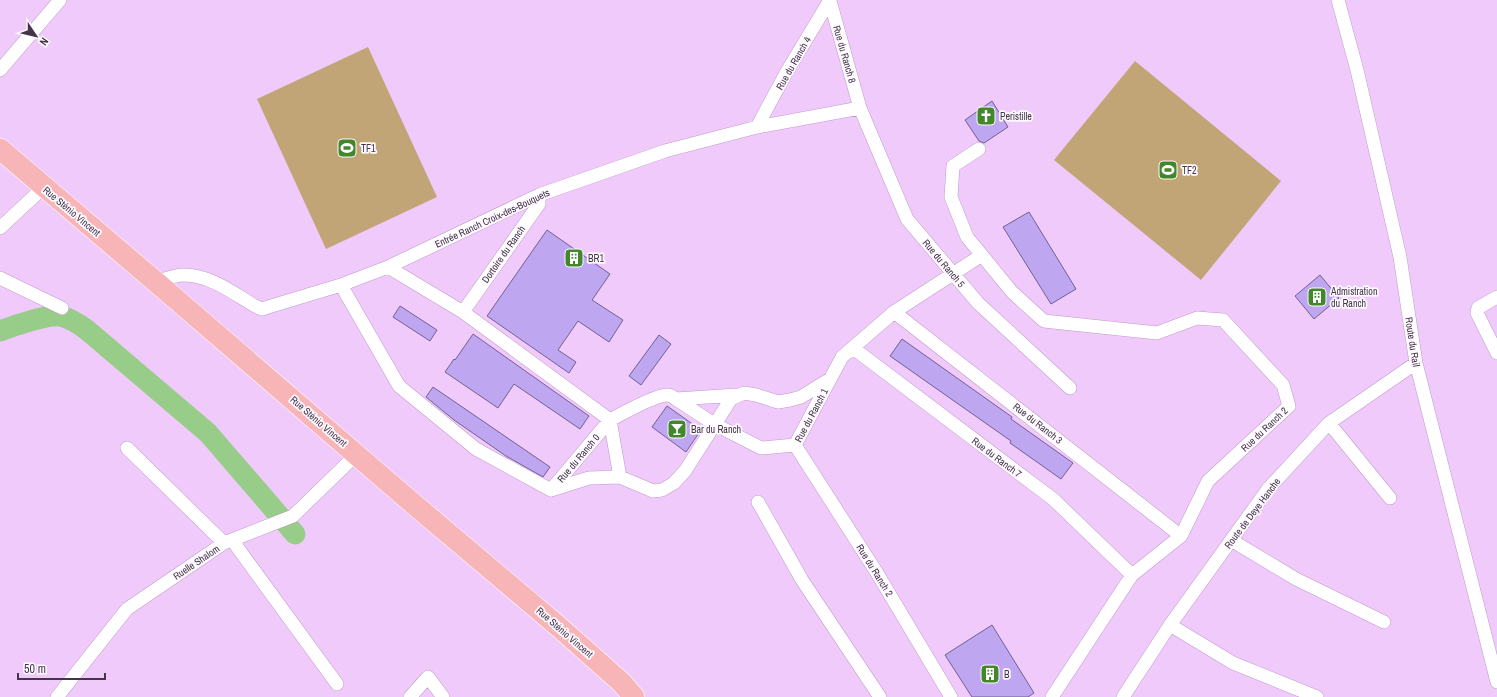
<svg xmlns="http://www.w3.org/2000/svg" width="1497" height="697" font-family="'Archivo Narrow',sans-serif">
  <rect width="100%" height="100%" fill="#f0cafb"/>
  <path fill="#c2a577" d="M368,47L437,197L326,249L257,99Z
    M1135,61L1281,181L1201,280L1054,160Z"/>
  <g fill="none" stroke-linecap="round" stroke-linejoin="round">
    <path stroke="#98cc89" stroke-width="21" d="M0,331C13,326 48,314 60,316C70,318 79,324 87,330L208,433L295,534"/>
  </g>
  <path fill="#bea6f0" stroke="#716192" d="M992,101L1008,127L984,143L979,141L965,120Z
    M1029,212L1076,289L1051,304L1003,227Z
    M547,230L610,274L592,300L623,320L609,342L578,321L558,350L576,362L569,373L487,316Z
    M1320,275L1339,298L1314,319L1295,296Z
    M400,306L437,330L430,341L393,317Z
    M473,334L589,416L580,429L514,384L498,408L445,372L454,359L455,360Z
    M659,335L671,344L641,385L629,376Z
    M902,339L1012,417L1011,419L1073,463L1061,479L1010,443L1011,441L890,356Z
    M433,387L550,467L543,477L506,456L454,420L426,397Z
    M667,406L701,430L686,452L652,427Z
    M992,625L1034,693L1028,697H972L945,655Z"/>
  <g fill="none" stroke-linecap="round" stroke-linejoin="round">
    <defs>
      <path id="street" d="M1338,0L1357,70L1400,257L1416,363L1497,682
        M830,1L860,108L907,219L978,303L1070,388
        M0,70L60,0
        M757,127L786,73L830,0
        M979,149L953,166L951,197L967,237L1012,292L1044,321L1157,333L1197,318L1223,320L1283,385L1289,406L1208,481L1181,536L1132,575L1052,697
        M0,228L44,187
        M0,278L62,308
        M156,282C165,279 174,275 184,275C210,275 233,293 255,306L262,309L268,307L341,285L388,267L539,195L665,151L757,127L860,108
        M341,285L399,386L476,449L551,490L610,420L463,312L388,267
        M1497,297L1478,308L1477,313L1497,353
        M463,312L539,204V195
        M894,312L1181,536
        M853,348L1053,499L1132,575
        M676,399L737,395
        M1329,423L1390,498
        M795,445L877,573L951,697
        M127,448L224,543
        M620,477L610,420C621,414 656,395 667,395C671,395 673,397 676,399L714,424L761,448L795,445L842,357L894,312L982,255
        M551,490L589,478L620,477L653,491L662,490L674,483L685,471L731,399L744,393L756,395L778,402L790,400L801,397L830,379
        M758,502L802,580L880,697
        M232,540L337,684
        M1231,540L1296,579L1384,622
        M1170,625L1233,663L1317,697
        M57,697L127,609L224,543L293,516L357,454
        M410,697L428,677L443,697
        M1123,697L1170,625L1268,489L1329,423L1416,363"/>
      <path id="primary" d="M0,149L156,282L410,501L559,627L622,683L634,697"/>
    </defs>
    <use href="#street" stroke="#bf9ac9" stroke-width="14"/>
    <use href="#primary" stroke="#fff" stroke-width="22"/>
    <use href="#street" stroke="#fff" stroke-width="13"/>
    <use href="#primary" stroke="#f7b5b8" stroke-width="21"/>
  </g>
  <defs>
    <symbol id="church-square" viewBox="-11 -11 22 22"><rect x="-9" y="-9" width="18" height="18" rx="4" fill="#42872b" stroke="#fdf9fe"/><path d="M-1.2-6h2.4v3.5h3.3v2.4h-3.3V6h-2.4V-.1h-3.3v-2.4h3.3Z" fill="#fff"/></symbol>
    <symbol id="stadium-square" viewBox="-11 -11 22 22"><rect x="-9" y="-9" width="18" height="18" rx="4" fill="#42872b" stroke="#fdf9fe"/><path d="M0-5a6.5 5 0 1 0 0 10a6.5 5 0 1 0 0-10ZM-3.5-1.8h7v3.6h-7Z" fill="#fff"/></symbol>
    <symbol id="building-square" viewBox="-11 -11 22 22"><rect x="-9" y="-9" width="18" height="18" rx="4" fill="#42872b" stroke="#fdf9fe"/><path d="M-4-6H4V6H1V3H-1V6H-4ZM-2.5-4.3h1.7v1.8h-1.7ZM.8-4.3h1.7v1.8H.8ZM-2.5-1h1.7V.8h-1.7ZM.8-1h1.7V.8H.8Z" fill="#fff"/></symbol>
    <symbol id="bar-square" viewBox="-11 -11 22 22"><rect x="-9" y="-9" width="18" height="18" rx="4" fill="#42872b" stroke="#fdf9fe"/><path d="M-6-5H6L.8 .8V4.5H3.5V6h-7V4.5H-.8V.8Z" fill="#fff"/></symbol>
  </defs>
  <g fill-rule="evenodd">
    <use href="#church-square" x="975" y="105" width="22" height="22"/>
    <use href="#stadium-square" x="336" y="137" width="22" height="22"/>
    <use href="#stadium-square" x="1157" y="159" width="22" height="22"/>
    <use href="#building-square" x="563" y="247" width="22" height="22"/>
    <use href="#building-square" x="1306" y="286" width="22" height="22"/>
    <use href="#bar-square" x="666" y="418" width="22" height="22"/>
    <use href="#building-square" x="979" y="663" width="22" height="22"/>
  </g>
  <g text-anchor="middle" stroke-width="3.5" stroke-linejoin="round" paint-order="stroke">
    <g font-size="10" fill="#443549" stroke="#fdf9fe">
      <text transform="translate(845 54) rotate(74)" y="4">Rue du Ranch 8</text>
      <text transform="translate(793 63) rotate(-60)" y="4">Rue du Ranch 4</text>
      <text transform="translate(72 211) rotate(40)" y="4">Rue Sténio Vincent</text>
      <text transform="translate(492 218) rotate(-25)" y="4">Entrée Ranch Croix-des-Bouquets</text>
      <text transform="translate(503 254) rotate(-55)" y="4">Dortoire du Ranch</text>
      <text transform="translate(944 263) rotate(50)" y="4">Rue du Ranch 5</text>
      <text transform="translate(1413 342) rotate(81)" y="4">Route du Rail</text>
      <text transform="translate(811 415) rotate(-62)" y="4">Rue du Ranch 1</text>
      <text transform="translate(319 421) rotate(41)" y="4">Rue Sténio Vincent</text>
      <text transform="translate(1038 423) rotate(38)" y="4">Rue du Ranch 3</text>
      <text transform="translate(1264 429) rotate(-43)" y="4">Rue du Ranch 2</text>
      <text transform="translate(997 457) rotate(37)" y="4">Rue du Ranch 7</text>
      <text transform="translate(578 458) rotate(-50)" y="4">Rue du Ranch 0</text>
      <text transform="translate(1252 513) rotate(-53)" y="4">Route de Deye Hanche</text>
      <text transform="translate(196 562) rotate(-34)" y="4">Ruelle Shalom</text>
      <text transform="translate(875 570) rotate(58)" y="4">Rue du Ranch 2</text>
      <text transform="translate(565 632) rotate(41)" y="4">Rue Sténio Vincent</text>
    </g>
    <g font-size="10" fill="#443549" stroke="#fdf9fe" text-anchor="start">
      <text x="1000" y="120">Peristille</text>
      <text x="361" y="152">TF1</text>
      <text x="1182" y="174">TF2</text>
      <text x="588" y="262">BR1</text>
      <text x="1331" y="295">Admistration<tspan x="1331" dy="12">du Ranch</tspan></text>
      <text x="691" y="433">Bar du Ranch</text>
      <text x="1004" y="678">B</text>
    </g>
  </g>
  <g transform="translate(36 36) rotate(125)" stroke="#fdf9fe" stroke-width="3" paint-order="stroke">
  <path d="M0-3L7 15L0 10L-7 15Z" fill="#443549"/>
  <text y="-6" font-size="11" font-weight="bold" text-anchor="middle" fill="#443549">N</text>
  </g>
  <path d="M18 673v6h87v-6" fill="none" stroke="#443549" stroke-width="2"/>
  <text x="24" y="673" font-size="12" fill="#443549" stroke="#fdf9fe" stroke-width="3" paint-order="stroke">50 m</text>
</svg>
